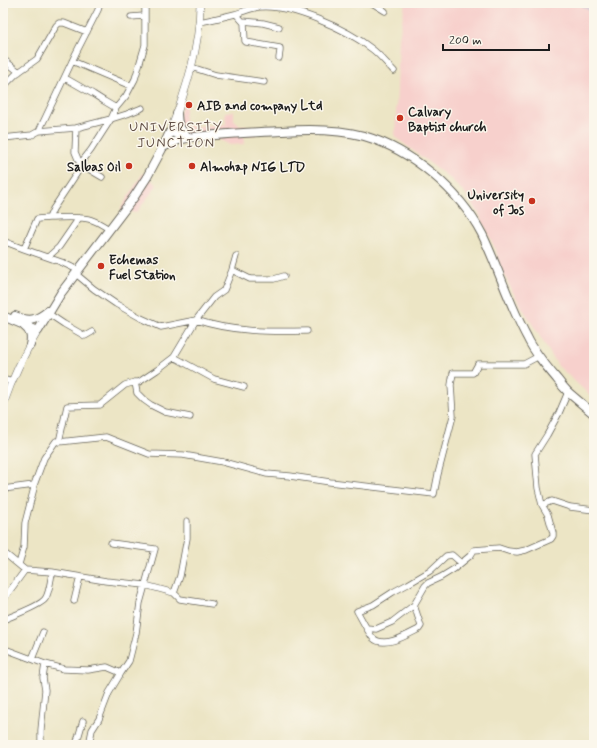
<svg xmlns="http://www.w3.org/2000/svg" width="597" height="748" font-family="Mynerve,sans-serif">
  <rect width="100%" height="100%" fill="#fbf7ec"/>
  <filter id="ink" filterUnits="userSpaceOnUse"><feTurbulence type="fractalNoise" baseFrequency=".025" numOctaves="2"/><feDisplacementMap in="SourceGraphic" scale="8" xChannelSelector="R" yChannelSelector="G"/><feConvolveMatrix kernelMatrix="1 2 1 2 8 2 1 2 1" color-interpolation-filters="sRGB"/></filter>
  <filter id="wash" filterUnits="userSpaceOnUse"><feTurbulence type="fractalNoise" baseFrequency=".012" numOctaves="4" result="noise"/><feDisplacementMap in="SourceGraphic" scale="16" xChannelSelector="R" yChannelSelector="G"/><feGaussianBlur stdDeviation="0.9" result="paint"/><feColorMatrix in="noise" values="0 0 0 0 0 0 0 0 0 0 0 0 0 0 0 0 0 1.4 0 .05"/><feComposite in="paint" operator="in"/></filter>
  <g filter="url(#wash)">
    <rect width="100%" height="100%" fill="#ece5c5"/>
    <path fill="#f7d0cc" d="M405,3H594V399L558,366L550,353L512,291L500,266L496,251L479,214L466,195L452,180L395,137L399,38Z
      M183,103L186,104L184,118L185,125L194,127L226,124L225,112L234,111V120L240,126H255V135H244V144L230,145L216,138L189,142L180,144L179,116Z
      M143,173L157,185L136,213L120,210Z"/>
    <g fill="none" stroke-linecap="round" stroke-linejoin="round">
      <path stroke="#6ca5db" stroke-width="1" d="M579,3L594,13"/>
    </g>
  </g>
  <g filter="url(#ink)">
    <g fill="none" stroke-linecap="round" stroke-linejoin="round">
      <defs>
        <path id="minor" d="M372,3L385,11
          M236,14L244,23L245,41L246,42L280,48V51L279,58
          M131,17L144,16
          M243,21L263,23L279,27
          M199,22C211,20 223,17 235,14C243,12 251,8 259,7C291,4 347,29 372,49C380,55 387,64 394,71
          M3,59L19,72
          M72,61L131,86
          M191,67L216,75L264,82
          M65,78L93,94L104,101L116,108
          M3,87L16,74L37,59L56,26L59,23H64L87,32
          M76,128L75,152L80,164L102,177
          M39,131L76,53L98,10L100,3
          M3,138L32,135L39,131L76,128L111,119L116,108L126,96L135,79L145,45V3
          M49,218C61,218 81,216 92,220C98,222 104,226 109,229
          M3,241L24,249L37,219L49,218L53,209L77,173L80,164L91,150L111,119L127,114L142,108
          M24,249L61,262L78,270
          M236,256L232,270L224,290L214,297L196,320C232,332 270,332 307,331
          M48,257L59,247L79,218
          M232,270L250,279H274L284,276
          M76,274L94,289L116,304L141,318L161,327L196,320L174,357L214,379L244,387
          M49,314L64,324L85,336L92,332
          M174,357L157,370L139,382H135L137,393L144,400L151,405L165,412L190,417
          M3,379L12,382
          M59,442L67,406L100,405L125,385L135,382
          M3,489L34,485L44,458L56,441L59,442L106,437L149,454L183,455L223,462L267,474L290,476L330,482L434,494L438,474L453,416L451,385L453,373H473L478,364H524L539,356
          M542,505L552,501L570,507L594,510
          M3,552L25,570L52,572L106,581L145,585L174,593L180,599L212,604
          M19,564L24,547L25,523L34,488V485
          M174,593L180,576L187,538V521
          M3,600L25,570
          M74,601L80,577
          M414,605L421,626L419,629C407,635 384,649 373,638C369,634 360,616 357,611L373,605L393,592L408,584L430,571L446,556L452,555L461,563
          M3,620C12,616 40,606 45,599C49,594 51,579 52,572
          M367,628L376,629L392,622L414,605L425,586L428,583L441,577L454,569L471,555L474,550L499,548L508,551L517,552L526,550L551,539L553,536V533L548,515L542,505L538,488L535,454L547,435L559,413L568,392
          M3,637L5,649L45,664L64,669L88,670L107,667L121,673
          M32,659L43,632
          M3,686L5,649
          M43,745L41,741V730L45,690L43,678L45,664
          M76,745L83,721
          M89,745L92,730L99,719L109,693L121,673L129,661L136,633L140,603L155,549L111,543"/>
        <path id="major" d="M170,132C186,91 200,47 200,3
          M3,405C12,379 23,355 38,331"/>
        <path id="highway" d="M177,114C177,124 180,129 187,136
          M163,147C170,144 176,140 183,139C193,136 205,136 216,135C238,133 260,132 282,131C309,129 338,129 364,136C412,150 459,190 482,234C498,267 509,304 527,337C534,352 546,366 557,379C560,383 564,388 568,392C577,400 586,407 594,414
          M3,316L38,331L61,293L134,197L147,177L163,147L170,132L189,137
          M15,316C29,322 36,321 48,311
          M24,326C31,331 32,337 30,345"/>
      </defs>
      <use href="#minor" stroke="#656257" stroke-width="7"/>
      <use href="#major" stroke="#656257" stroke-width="8"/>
      <use href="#highway" stroke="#656257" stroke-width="10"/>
      <use href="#minor" stroke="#fff" stroke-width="5.5"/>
      <use href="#major" stroke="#fff" stroke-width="7"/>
      <use href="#highway" stroke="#fff" stroke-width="8"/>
    </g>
  </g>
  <g fill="#c8321e" stroke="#fbf7ec" stroke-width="1.5">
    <circle cx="189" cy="105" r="4"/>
    <circle cx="400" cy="118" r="4"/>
    <circle cx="129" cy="166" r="4"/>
    <circle cx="192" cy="166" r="4"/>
    <circle cx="532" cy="201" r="4"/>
    <circle cx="101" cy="266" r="4"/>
  </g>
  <g text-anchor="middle" stroke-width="3" stroke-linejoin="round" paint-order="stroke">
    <g font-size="13" font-weight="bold" fill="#1c1c1c" stroke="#fbf7ec" text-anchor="start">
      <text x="197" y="110">AIB and company Ltd</text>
      <text x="408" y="116">Calvary<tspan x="408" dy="15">Baptist church</tspan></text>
      <text x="121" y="171" text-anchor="end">Salbas Oil</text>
      <text x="200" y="171">Almohap NIG LTD</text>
      <text x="524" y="199" text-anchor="end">University<tspan x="524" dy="15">of Jos</tspan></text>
      <text x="109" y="264">Echemas<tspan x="109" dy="15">Fuel Station</tspan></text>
    </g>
    <g font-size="14" letter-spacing="1" fill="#5f4d44" stroke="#fbf7ec">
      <text x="176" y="131">UNIVERSITY<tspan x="176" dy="16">JUNCTION</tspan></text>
    </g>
  </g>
  <rect width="597" height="748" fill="none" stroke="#fbf7ec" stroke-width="16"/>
  <path d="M443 44v6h106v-6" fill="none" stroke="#1c1c1c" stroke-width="2"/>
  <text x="449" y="44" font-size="12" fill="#1c1c1c" stroke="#fbf7ec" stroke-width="3" paint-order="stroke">200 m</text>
</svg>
